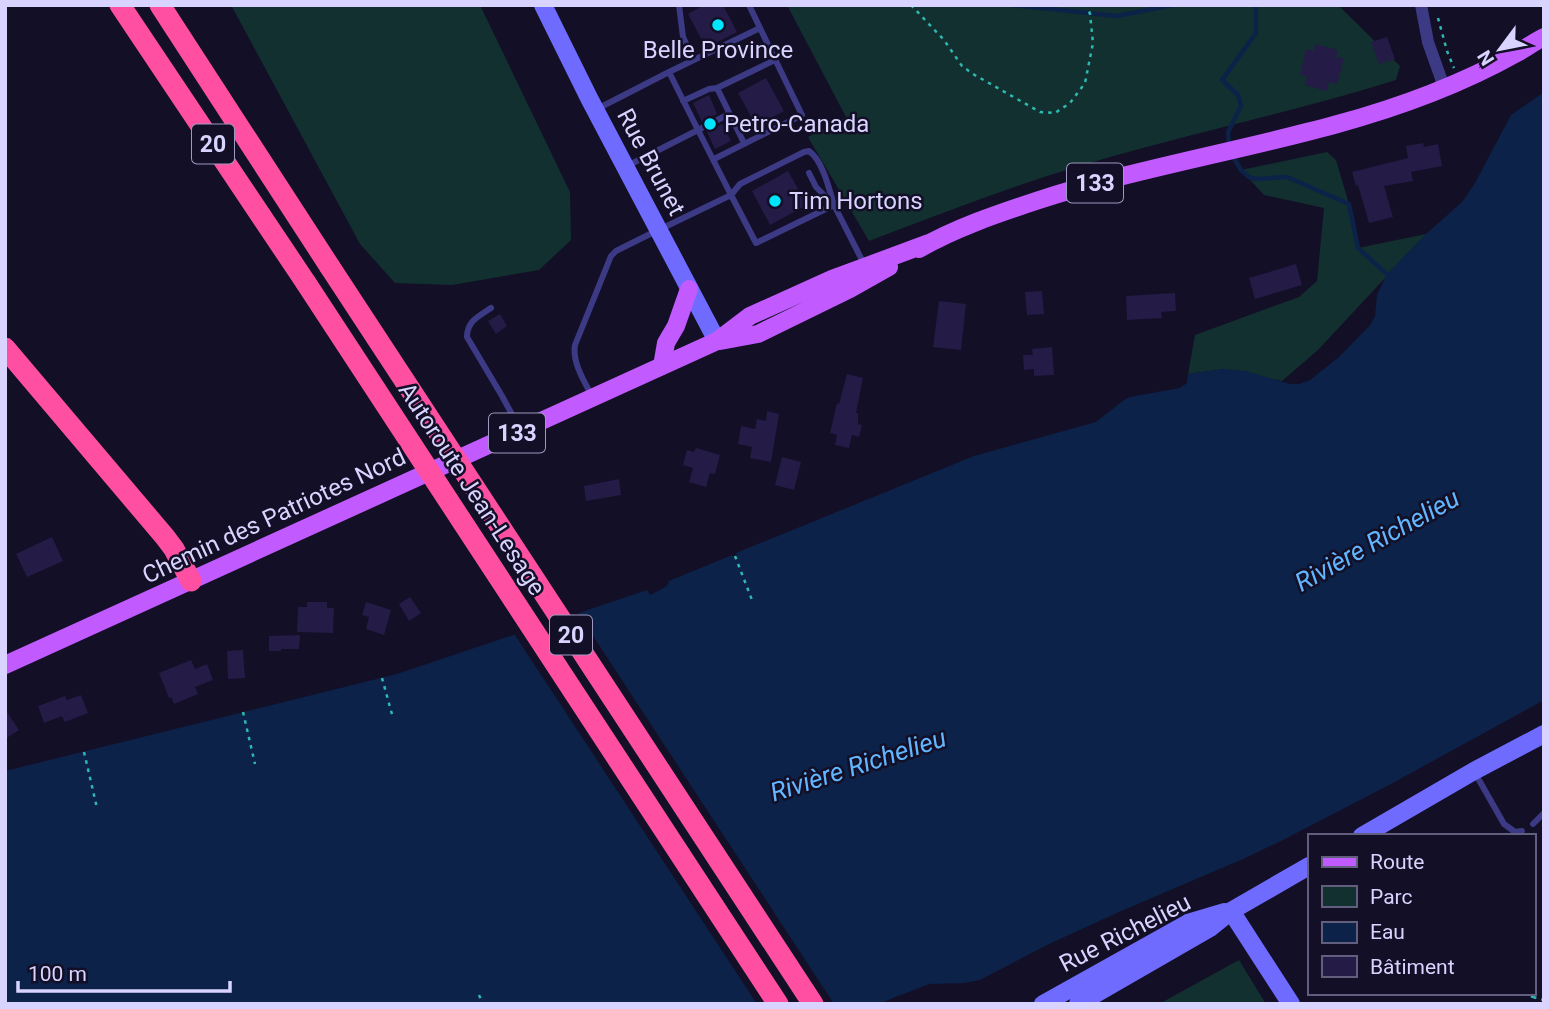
<svg xmlns="http://www.w3.org/2000/svg" width="1549" height="1009" font-family="Roboto,sans-serif">
  <rect width="100%" height="100%" fill="#130f26"/>
  <path fill="#12302f" d="M231,5H480L570,192L571,240L539,270L452,285L395,283L360,244Z
    M787,5H1338L1400,66L1396,80C1285,115 1171,137 1060,172C996,192 933,217 869,241L808,137L846,117Z
    M1327,152L1336,160L1349,204L1358,248L1426,234L1318,350L1282,381L1224,369L1188,374L1195,335L1299,297L1317,281L1324,208L1264,195L1241,170Z
    M1239,960L1266,1004H1159Z"/>
  <path fill="#0c2248" d="M1544,92V700L1391,784L1281,841L1243,859L1119,912L1047,945L980,980L965,983L929,984L878,1004H5V771L397,674L647,590L650,595L667,586L669,581L732,555L733,557L737,556L736,553L974,456L1096,422L1124,400L1130,397L1180,388L1187,383L1188,374L1224,369L1246,371L1290,384H1299L1310,380L1340,356L1371,324L1375,316L1377,295L1387,274L1426,234L1462,202L1475,183L1511,115Z"/>
  <path fill="#130f26" d="M576,610L834,1004H757L513,632Z"/>
  <g fill="none" stroke-linecap="round" stroke-linejoin="round">
    <path stroke="#0c2248" stroke-width="4.5" d="M1011,5L1117,16L1173,5
      M1229,147L1228,132L1241,106L1238,95L1222,80L1256,33V5
      M1232,155L1241,170L1249,177L1256,179L1287,177L1349,204L1358,248L1387,274"/>
  </g>
  <path fill="#241b47" d="M704,5H723L737,32L706,48L688,14Z
    M1387,37L1395,59L1379,64L1371,42Z
    M1315,44L1338,50L1336,57L1344,58L1337,84L1329,82L1327,91L1305,85L1307,76L1300,75L1306,49L1314,51Z
    M766,78L784,111L756,126L738,93Z
    M709,95L717,114L702,122L693,103Z
    M722,124L731,141L715,149L707,132Z
    M1423,143L1424,147L1438,144L1442,166L1411,172L1413,181L1384,186L1393,217L1369,223L1358,185L1356,186L1352,172L1408,158L1406,146Z
    M788,171L807,205L770,225L752,191Z
    M1296,264L1302,285L1255,299L1249,278Z
    M1042,291L1044,314L1027,315L1025,292Z
    M1175,293L1176,311L1161,312L1162,318L1127,320L1126,296Z
    M939,301L966,304L961,350L933,347Z
    M500,314L507,326L496,334L488,321Z
    M1052,347L1054,375L1034,376V369L1024,370L1023,355H1033L1032,349Z
    M847,374L863,378L856,413H858V424L862,425L859,437L852,435L849,448L835,445L837,435L830,433L837,403L839,404Z
    M767,411L779,414L771,462L750,458L752,447L738,444L741,426L755,429L757,419L766,421Z
    M696,448L720,455L715,474L710,473L706,487L689,482L693,468L683,465L687,450L694,452Z
    M782,457L801,462L794,490L775,485Z
    M619,479L621,495L586,501L584,486Z
    M52,537L63,561L27,577L16,554Z
    M410,597L421,613L409,621L399,604Z
    M307,602H327V608H334L333,633L297,632L298,607H307Z
    M366,602L391,610L384,635L366,629L369,617L362,615Z
    M300,635L299,649H281V651H269V636Z
    M243,650L245,678L228,679L227,651Z
    M191,660L195,669L207,664L213,680L195,687L198,694L174,704L171,697L169,698L159,673Z
    M81,695L88,713L65,722L62,716L44,723L38,706L65,696L67,700Z
    M5,709L19,730L5,739Z"/>
  <g fill="none" stroke-linecap="round" stroke-linejoin="round">
    <path stroke="#2fb8b0" stroke-width="2.5" stroke-dasharray="3.5 5" stroke-linecap="butt" d="M911,5L944,40L962,66L973,74L1040,112L1055,113L1070,103L1085,83L1093,43L1090,14L1087,5
      M1438,18L1447,51L1454,68
      M735,556L752,600
      M382,678L393,718
      M243,712L255,764
      M84,752L97,808
      M1523,993L1533,997L1532,1004
      M479,995L483,1004
      M1533,997L1544,1000"/>
    <path stroke="#3d3a85" stroke-width="6" d="M679,5L683,37L694,60
      M749,5L760,28
      M669,72L760,28L802,115L714,159
      M683,101L709,89L717,88
      M597,109L669,72L698,130L729,114
      M744,143L717,88L775,60
      M627,166L698,130L731,195L740,184L804,152L809,151C823,161 829,189 834,205
      M809,173L816,187L833,204
      M491,308C479,316 467,321 467,337L502,396L520,429
      M592,396C584,381 572,362 575,345L611,256L616,251L644,237L731,195L756,243L834,205L864,264
      M1475,773L1504,824L1515,832L1522,831
      M1533,824L1544,813"/>
    <path stroke="#3d3a85" stroke-width="12" d="M1421,5L1428,42L1444,87"/>
    <path stroke="#6f6bff" stroke-width="18" d="M543,5L589,98L717,341
      M1362,836L1474,771L1544,734
      M1231,911L1291,1004
      M1043,1004L1188,923L1225,912
      M1078,1004L1210,928L1231,911L1309,866"/>
    <path stroke="#c25bff" stroke-width="18" d="M919,249C955,228 997,214 1036,201C1134,169 1235,152 1334,125C1397,108 1460,85 1517,53C1526,48 1534,42 1544,37
      M720,341L758,334L850,289L889,267
      M662,366L666,343L676,326L689,289
      M5,665L717,341L750,316L832,279L929,243"/>
    <path stroke="#ff4fa3" stroke-width="21" d="M120,5L306,283
      M160,5L330,267
      M5,348L165,537L174,549L191,581"/>
    <path stroke="#ff4fa3" stroke-width="21" d="M330,267L813,1004
      M306,283L778,1004"/>
  </g>
  <g fill="#00e5ff" stroke="#130f26" stroke-width="2.5">
    <circle cx="718" cy="25" r="7"/>
    <circle cx="710" cy="124" r="7"/>
    <circle cx="775" cy="201" r="7"/>
  </g>
  <g text-anchor="middle" stroke-width="5" stroke-linejoin="round" paint-order="stroke">
    <g fill="#130f26" stroke="#9e99be" stroke-width="2">
      <rect x="192" y="124.5" width="42" height="39" rx="5"/>
      <rect x="1067" y="163.5" width="56" height="39" rx="5"/>
      <rect x="489" y="413.5" width="56" height="39" rx="5"/>
      <rect x="550" y="615.5" width="42" height="39" rx="5"/>
    </g>
    <g font-size="23" font-weight="bold" fill="#d9d4ff">
      <text x="213" y="152">20</text>
      <text x="1095" y="191">133</text>
      <text x="517" y="441">133</text>
      <text x="571" y="643">20</text>
    </g>
    <g font-size="24" fill="#d9d4ff" stroke="#130f26" text-anchor="start">
      <text x="718" y="58" text-anchor="middle">Belle Province</text>
      <text x="724" y="132">Petro-Canada</text>
      <text x="789" y="209">Tim Hortons</text>
    </g>
    <g font-size="24" fill="#d9d4ff" stroke="#130f26">
      <text transform="translate(651 162) rotate(62)" y="8">Rue Brunet</text>
      <text transform="translate(472 489) rotate(57)" y="8">Autoroute Jean-Lesage</text>
      <text transform="translate(274 516) rotate(-25)" y="8">Chemin des Patriotes Nord</text>
      <text transform="translate(1125 933) rotate(-27)" y="8">Rue Richelieu</text>
    </g>
    <g font-size="26" font-style="italic" fill="#62b6ff" stroke="#130f26">
      <text transform="translate(1377 540) rotate(-29)" y="9">Rivière Richelieu</text>
      <text transform="translate(858 765) rotate(-18)" y="9">Rivière Richelieu</text>
    </g>
  </g>
  <rect width="1549" height="1009" fill="none" stroke="#d9d4ff" stroke-width="14"/>
  <rect x="1308" y="834" width="228" height="161" fill="#130f26" stroke="#625e7d" stroke-width="2"/>
  <rect x="1322" y="857" width="35" height="10" fill="#c25bff" stroke="#625e7d" stroke-width="2"/>
  <text x="1370" y="869" font-size="21" fill="#d9d4ff">Route</text>
  <rect x="1322" y="886" width="35" height="21" fill="#12302f" stroke="#625e7d" stroke-width="2"/>
  <text x="1370" y="904" font-size="21" fill="#d9d4ff">Parc</text>
  <rect x="1322" y="922" width="35" height="21" fill="#0c2248" stroke="#625e7d" stroke-width="2"/>
  <text x="1370" y="939" font-size="21" fill="#d9d4ff">Eau</text>
  <rect x="1322" y="956" width="35" height="21" fill="#241b47" stroke="#625e7d" stroke-width="2"/>
  <text x="1370" y="974" font-size="21" fill="#d9d4ff">Bâtiment</text>
  <g transform="translate(1500 49) rotate(238)" stroke="#130f26" stroke-width="5" paint-order="stroke">
  <path d="M0-5L12 26L0 18L-12 26Z" fill="#d9d4ff"/>
  <text y="-10" font-size="19" font-weight="bold" text-anchor="middle" fill="#d9d4ff">N</text>
  </g>
  <path d="M18 981v10h212v-10" fill="none" stroke="#d9d4ff" stroke-width="3.5"/>
  <text x="28" y="981" font-size="21" fill="#d9d4ff" stroke="#130f26" stroke-width="5" paint-order="stroke">100 m</text>
</svg>
